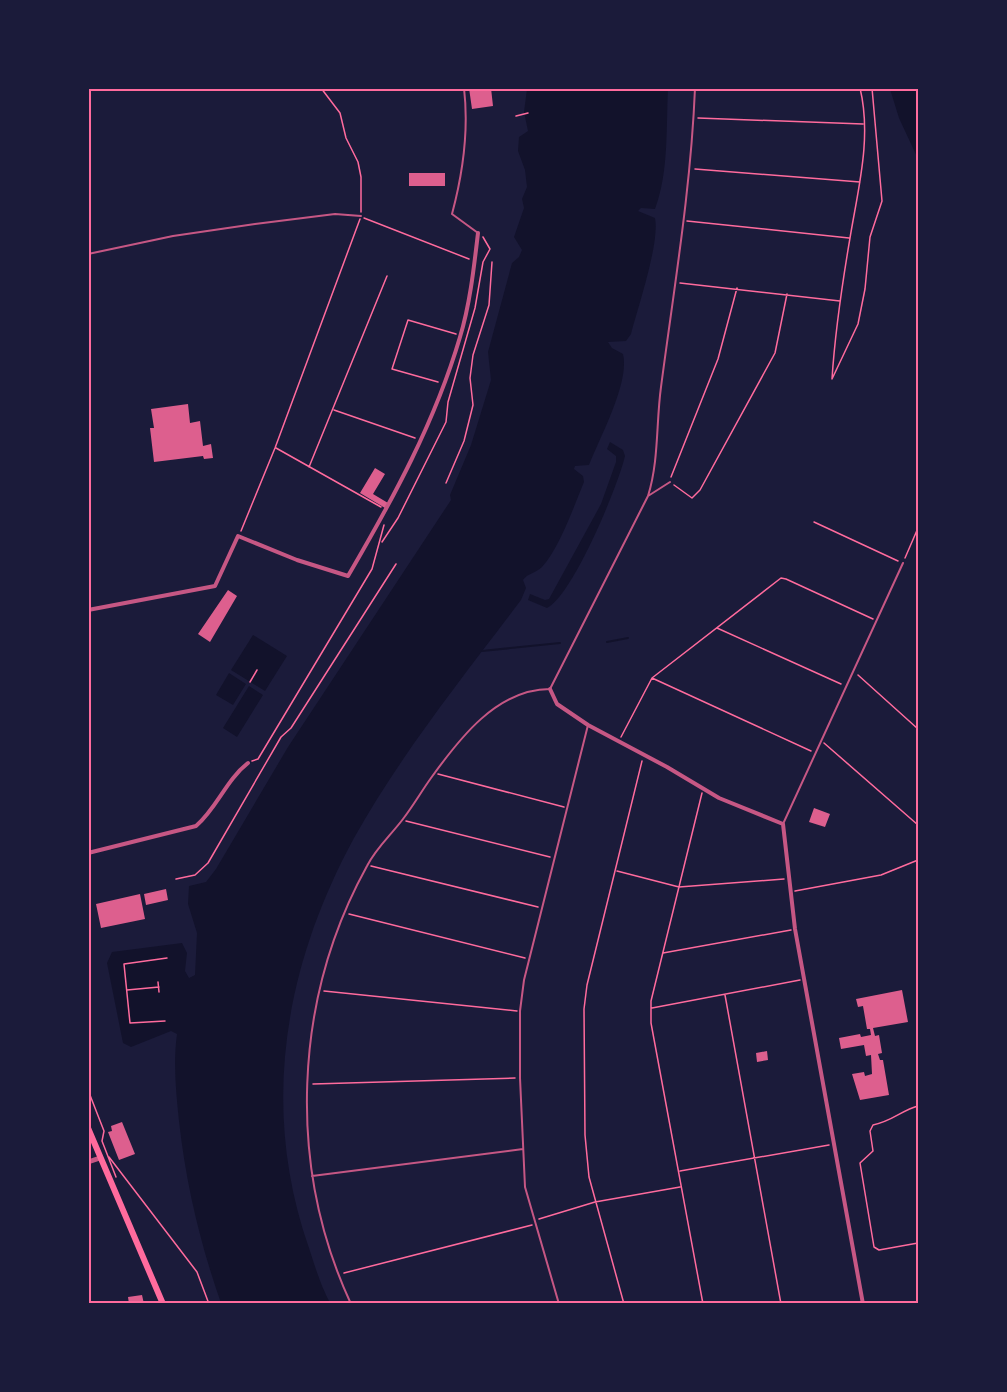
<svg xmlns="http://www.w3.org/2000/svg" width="1007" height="1392" font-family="Bitter,serif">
  <rect width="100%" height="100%" fill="#1b1b3a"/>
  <path fill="#12122b" d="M527,89H668C666,127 669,172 655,209L641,208L638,211L655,218C660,242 638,307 631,334L626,341L608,342L612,348L623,354C630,382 600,437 589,465L575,466L574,469L583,476L584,482C574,506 559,549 542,567C536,573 528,573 523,580L526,588L521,600C463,677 401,754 354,838C284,967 260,1108 309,1248C315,1267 321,1286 330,1303H221C200,1243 186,1184 179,1121C176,1092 173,1063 177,1034L171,1031L131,1047L123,1043L107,963L112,952L182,943L187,953L185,971L189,978L195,975L197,933L188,904L189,886L206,882L216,869L288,747L451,500L450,495L471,445L491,380L488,352L512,263L519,257L522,250L514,237L524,208L522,199L527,187L525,170L518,151L519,137L528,131L524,112Z
    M890,89H918V159L899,118Z
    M610,442L623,450L625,456C618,486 573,595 547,608L528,600L530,594L545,600L549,599L601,504L616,462V456L607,449Z
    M253,635L287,656L265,691L231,670Z
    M229,673L246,684L233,705L216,695Z
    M249,686L263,695L237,737L223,728Z"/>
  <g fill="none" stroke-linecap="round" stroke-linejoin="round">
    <path stroke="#12122b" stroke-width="2" d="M607,642L628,638
      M482,651L560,643"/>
  </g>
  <path fill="#dd5f8e" d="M469,88H491L493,106L472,109Z
    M409,173H445V186H409Z
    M188,404L190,423L200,421L203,446L211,444L213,458L204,459L203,456L154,462L150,428H154L151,409Z
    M375,468L385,474L373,494L388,503L385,508L360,493Z
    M228,590L237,596L210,642L198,634Z
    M814,808L830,814L825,827L809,822Z
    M166,889L168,900L146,905L144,894Z
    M140,894L145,919L101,928L96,904Z
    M902,990L908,1022L873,1028L875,1036L879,1035L882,1053L878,1054L880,1060H883L889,1095L860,1100L852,1074L864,1072L865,1076L872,1074L871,1055L866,1056L864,1045L841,1049L839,1038L860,1034L861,1037L871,1035L870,1029H867L863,1006L858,1007L856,999Z
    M767,1051L768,1060L757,1062L756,1053Z
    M122,1122L135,1154L119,1160L108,1132L112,1131L111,1126Z
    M142,1295L144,1304H129L128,1297Z"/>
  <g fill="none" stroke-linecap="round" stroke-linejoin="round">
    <path stroke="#ff6b9d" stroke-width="1.5" d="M321,88L340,113L346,138L358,162L361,177V212
      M516,116L528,113
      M698,118L863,124
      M695,169L860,182
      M364,218L469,259
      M687,221L849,238
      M680,283L840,301
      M832,379L858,324L865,289L870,237L882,201L872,88
      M832,379C835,332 842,285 850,238C858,189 872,138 860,88
      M438,382L392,369L408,320L456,334
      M334,410L415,438
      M276,448L381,507
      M309,467L387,276
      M671,477L718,359L737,288
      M446,483L464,441L473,405L470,378L473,355L489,305L492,262
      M674,485L692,498L700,490L775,353L787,294
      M814,522L898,561
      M241,531L275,448L360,219
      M382,542L398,518L446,422L448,402L475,308L483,262L490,249L483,237
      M905,558L918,528
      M717,628L841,684
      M858,675L918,729
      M652,678L811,751
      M250,682L257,670
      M621,737L652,678L781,578L786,579L873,619
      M824,743L918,825
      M252,761L258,759L372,569L384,525
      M438,774L564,807
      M702,793L651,1001V1023L703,1304
      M406,821L550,857
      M371,866L538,907
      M617,871L679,887L784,879
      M176,879L195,875L208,863L281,737L291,728L396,564
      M795,891L881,875L918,860
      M349,914L525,958
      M663,953L791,930
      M158,982L159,992
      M127,990L159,987
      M324,991L517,1011
      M725,995L781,1304
      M652,1008L800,980
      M165,1021L130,1023L124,964L167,958
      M313,1084L515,1078
      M88,1090L104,1131L102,1141L116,1177
      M918,1106C902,1110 893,1121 873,1125L870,1131L873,1151L860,1163L874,1247L879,1250L918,1243
      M109,1157L197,1272L209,1304
      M680,1171L829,1145
      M539,1219L595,1202L680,1187
      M344,1273L532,1225
      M624,1304L589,1177L585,1135L584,1009L587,985L642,761"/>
    <path stroke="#c65784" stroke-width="2" d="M464,88C469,131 463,173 452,214L478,233
      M88,254L173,236L255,224L335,214L361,216
      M648,496L670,482
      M783,824L903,563
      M312,1176L523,1149
      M351,1304C287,1166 293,1000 367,866C376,848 391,835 403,819C413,806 421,792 431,778C459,739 497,689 550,689L648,496C659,461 656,423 661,387C674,288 691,188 695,88
      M559,1304L525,1187L520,1078V1011L524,980L588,725"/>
    <path stroke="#c65784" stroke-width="4" d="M88,610L215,586L238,536L297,560L348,576C393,499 435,422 460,337C470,304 474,267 478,233
      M550,689L557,704L588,725L667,767L719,798L783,824L795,929L863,1304
      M88,853L196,826C217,808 226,780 248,763"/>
    <path stroke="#c65784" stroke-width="5" d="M88,1162L100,1158"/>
    <path stroke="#ff6b9d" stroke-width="6" d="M88,1128L163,1304"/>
  </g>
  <rect width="1007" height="1392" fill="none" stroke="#1b1b3a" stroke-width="180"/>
  <rect x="90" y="90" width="827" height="1212" fill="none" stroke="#ff6b9d" stroke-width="2"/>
</svg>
